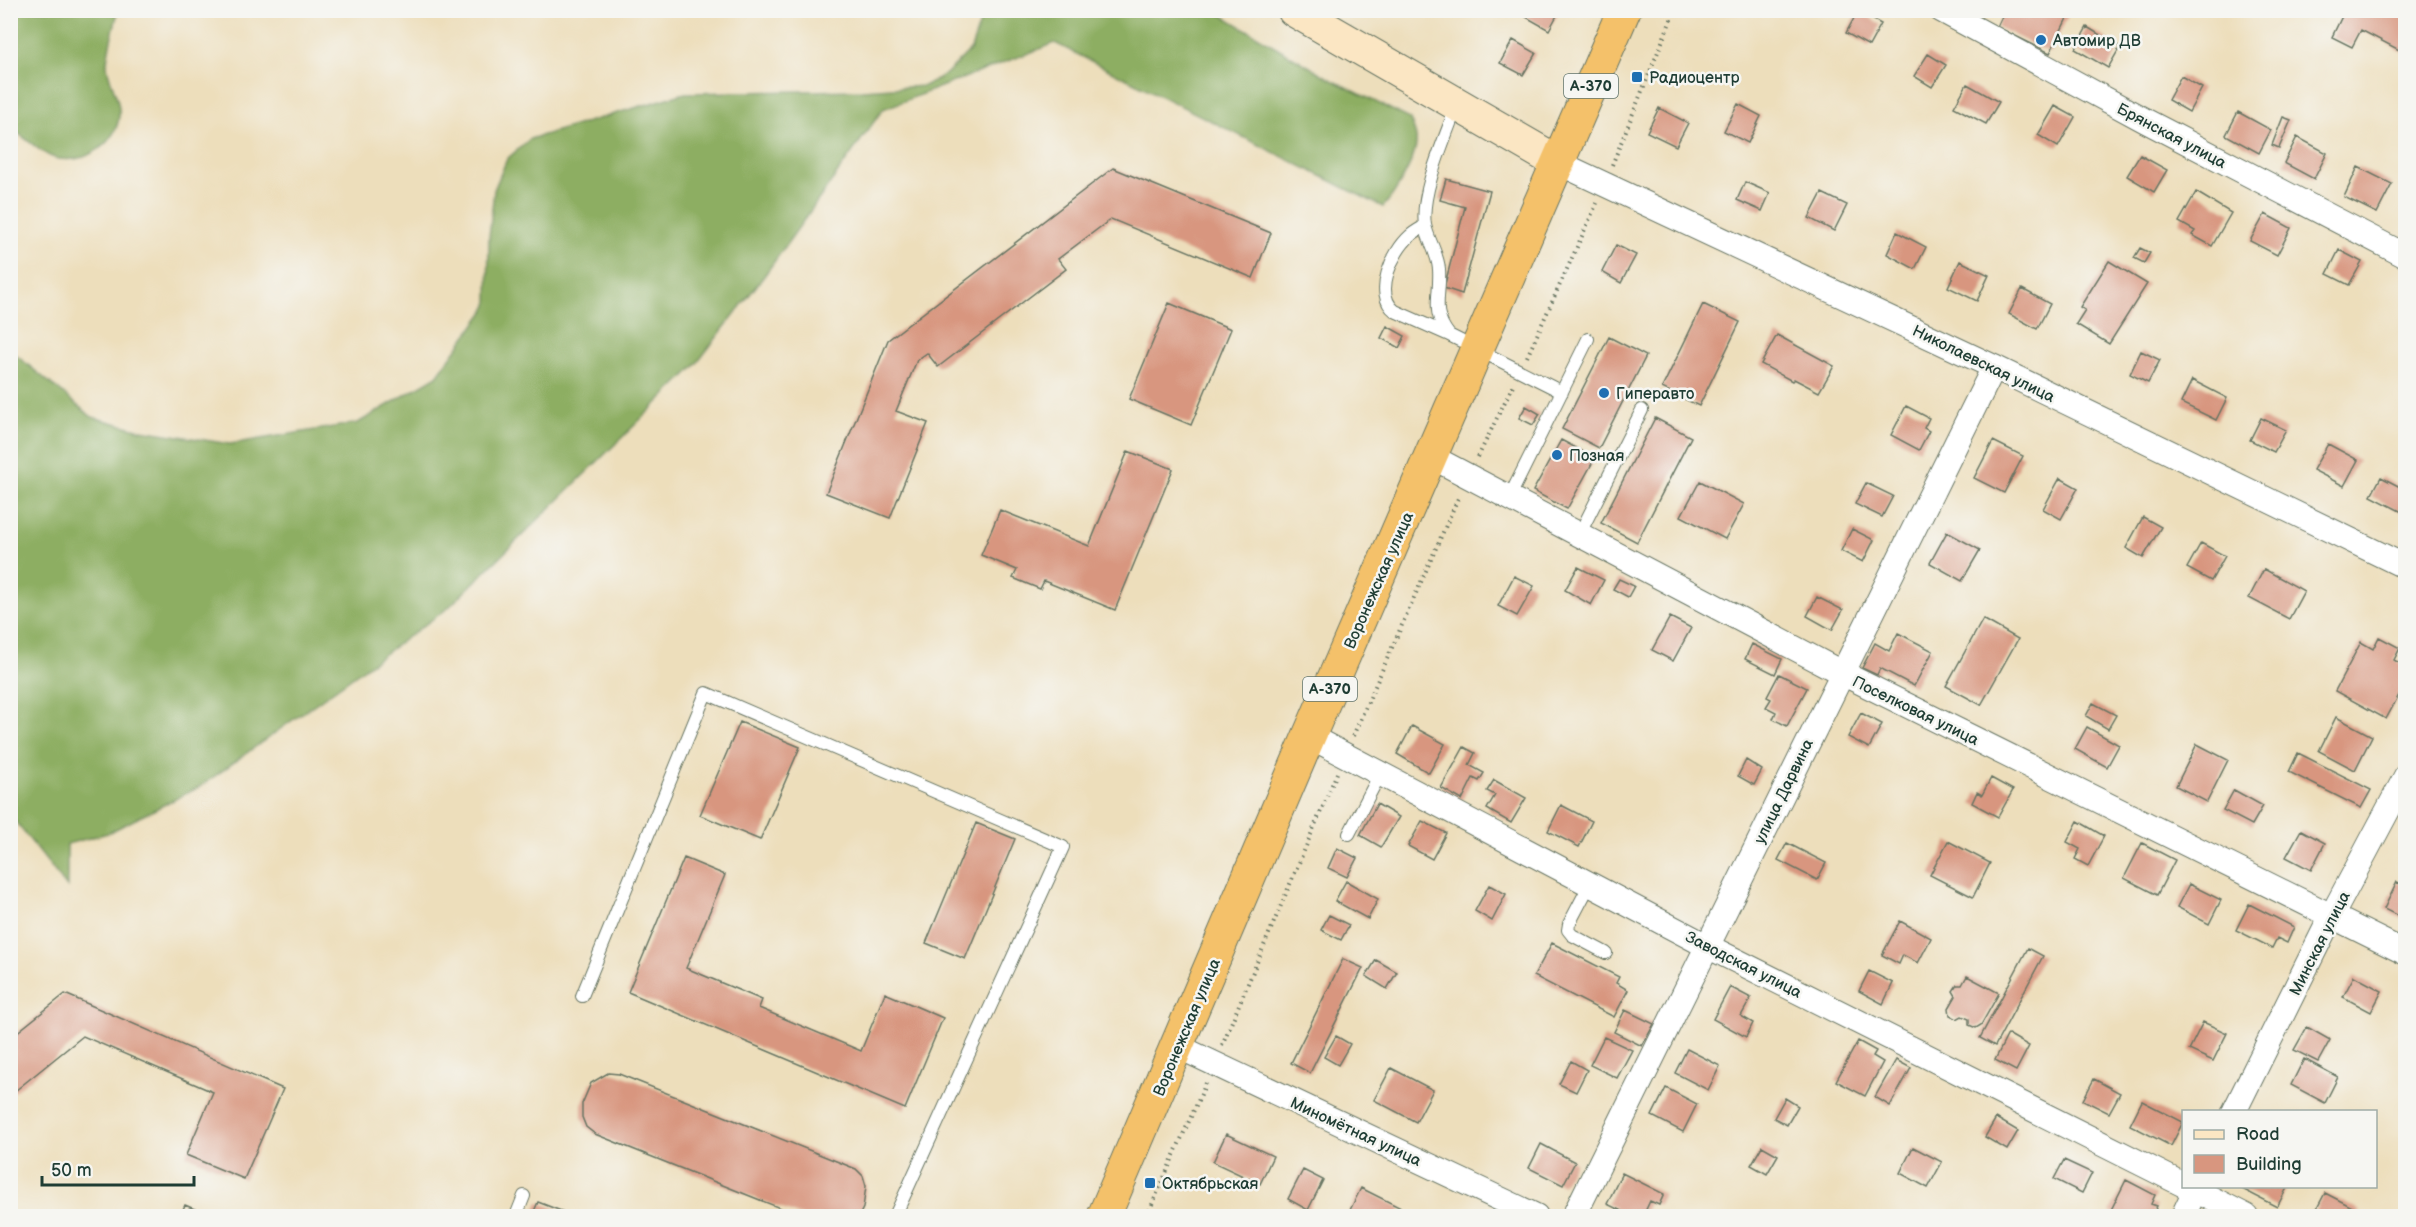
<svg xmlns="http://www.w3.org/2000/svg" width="2416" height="1227" font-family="'Balsamiq Sans',sans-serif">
  <rect width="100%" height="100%" fill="#f6f6f2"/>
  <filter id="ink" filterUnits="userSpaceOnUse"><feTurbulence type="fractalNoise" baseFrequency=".0167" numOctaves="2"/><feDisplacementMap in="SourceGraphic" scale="12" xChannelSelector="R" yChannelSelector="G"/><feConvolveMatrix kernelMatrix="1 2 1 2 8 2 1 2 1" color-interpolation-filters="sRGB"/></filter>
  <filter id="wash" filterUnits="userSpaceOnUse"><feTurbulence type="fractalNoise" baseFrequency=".008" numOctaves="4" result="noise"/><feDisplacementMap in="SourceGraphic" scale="24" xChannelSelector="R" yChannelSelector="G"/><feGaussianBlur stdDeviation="1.35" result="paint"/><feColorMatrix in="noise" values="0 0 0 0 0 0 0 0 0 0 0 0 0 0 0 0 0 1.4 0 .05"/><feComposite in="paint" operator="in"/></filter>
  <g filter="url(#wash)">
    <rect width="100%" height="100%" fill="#eddebb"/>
    <path fill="#8dae62" stroke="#56764b" stroke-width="1.5" d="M11,10L118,11C115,26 107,50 107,65C108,80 118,94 119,109C122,142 83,168 52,157C40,153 25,136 11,129Z
      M984,11H1215L1332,80L1410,119C1412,125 1415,131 1416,137C1419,155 1395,194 1383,207L1055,43L883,109L764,276L694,367L448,608L201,786L108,833L67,844V887L11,816V351L92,417L141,430L230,444L358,423L437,376L488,306L489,237L494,190L507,159L530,139L685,93L862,90L924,86L946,74L971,49Z"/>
    <g id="blocks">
      <path fill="#d8967f" d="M1529,10H1560L1549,30L1526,17Z
        M2005,10H2071L2050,53L1997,27Z
        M2345,10H2406V46L2403,52L2361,30L2352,47L2332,37Z
        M1858,11L1881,24L1869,46L1846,33Z
        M2087,27L2120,47L2108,68L2075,49Z
        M1513,40L1536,53L1523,75L1500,63Z
        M1928,54L1946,65L1932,87L1914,76Z
        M2181,76L2202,88L2189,112L2168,100Z
        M1967,84L1999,102L1986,124L1954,107Z
        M1738,104L1761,116L1748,143L1724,131Z
        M2055,106L2075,117L2058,147L2038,135Z
        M1659,108L1688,123L1676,146L1647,132Z
        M2238,112L2271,130L2259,153L2226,135Z
        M2283,117L2291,120L2279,148L2272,145Z
        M2297,137L2327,153L2314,179L2284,163Z
        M2140,155L2167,170L2154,192L2127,176Z
        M2358,167L2392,184L2377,213L2344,197Z
        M1113,168L1271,233L1253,278L1111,219L1058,259L1066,269L938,367L927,353L917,360L896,411L928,423L890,518L826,493L888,340Z
        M1446,179L1490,191L1462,294L1444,288L1465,207L1440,200Z
        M1745,182L1770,193L1762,211L1737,200Z
        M2196,192L2231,213L2212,246L2192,235L2195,231L2179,222Z
        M1822,193L1847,205L1834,231L1809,218Z
        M2265,214L2291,228L2277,255L2250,241Z
        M1897,232L1926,247L1915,269L1887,254Z
        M1616,245L1636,255L1621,283L1602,272Z
        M2140,248L2150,253L2144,263L2134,258Z
        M2339,250L2362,262L2349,285L2327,274Z
        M1960,261L1989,275L1977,301L1948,287Z
        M2109,261L2147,284L2109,344L2076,324L2085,310L2080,307Z
        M2022,289L2050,304L2037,329L2009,314Z
        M1169,303L1231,329L1191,425L1129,399Z
        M1703,304L1740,322L1699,406L1662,388Z
        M1387,326L1405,336L1399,348L1381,338Z
        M1777,335L1834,366L1819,392L1794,379L1792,381L1761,364Z
        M1609,337L1646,356L1599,448L1562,429Z
        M2141,351L2160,360L2148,383L2130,374Z
        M2192,380L2227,398L2216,420L2181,403Z
        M1526,406L1540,414L1533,425L1519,418Z
        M1906,406L1929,418L1924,428L1929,431L1919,450L1891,435Z
        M1655,418L1691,437L1637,542L1601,523Z
        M2261,418L2286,430L2274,452L2250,440Z
        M1561,440L1595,458L1567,509L1533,491Z
        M1993,441L2023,456L2004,493L1974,478Z
        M2328,444L2358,460L2344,486L2313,470Z
        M1128,451L1173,469L1115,610L1044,581L1040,589L1013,578L1017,570L981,555L1000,510L1089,546Z
        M2381,477L2406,490V514L2371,496Z
        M2060,478L2078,488L2061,519L2043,509Z
        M1700,481L1744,504L1725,539L1681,516Z
        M1866,483L1893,496L1882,517L1855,504Z
        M2143,517L2161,527L2143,558L2126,548Z
        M1852,529L1874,540L1863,562L1841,551Z
        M1947,532L1980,550L1962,581L1930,563Z
        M2201,543L2225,556L2211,581L2187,568Z
        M1578,567L1604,580L1591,605L1565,590Z
        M2264,569L2304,591L2289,619L2249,598Z
        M1514,576L1534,586L1517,616L1498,606Z
        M1619,579L1634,586L1628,597L1613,589Z
        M1817,597L1843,610L1832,630L1807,616Z
        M1670,617L1691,628L1673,661L1652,650Z
        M1983,619L2018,639L1981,705L1946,686Z
        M1898,633L1933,651L1914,686L1880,668L1877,675L1862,668L1875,643L1889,651Z
        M2379,637L2400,648L2394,660L2406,667V682L2386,719L2335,691L2361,642L2373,649Z
        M1752,644L1782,659L1775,674L1745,659Z
        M1779,674L1807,688L1787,726L1773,719L1776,712L1766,707L1771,699L1767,697Z
        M2093,703L2116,715L2108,729L2086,716Z
        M1861,713L1882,724L1869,748L1848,737Z
        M2336,717L2372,736L2355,770L2319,751Z
        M740,722L800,747L760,840L700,815Z
        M1412,726L1445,744L1429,773L1397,754Z
        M2087,727L2119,745L2107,767L2075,749Z
        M2197,744L2228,760L2207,802L2176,786Z
        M1464,747L1475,753L1469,765L1484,773L1479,781L1473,778L1462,800L1441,788Z
        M2298,753L2371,790L2361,808L2289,772Z
        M1746,760L1762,770L1754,785L1738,776Z
        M1991,778L2013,790L1998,817L1972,803L1977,792L1982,795Z
        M1494,780L1526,798L1511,823L1487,809L1495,795L1487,791Z
        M2234,790L2263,806L2252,825L2223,810Z
        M1377,804L1399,817L1381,847L1360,835Z
        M1561,805L1592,821L1579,847L1548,831Z
        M1422,821L1446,833L1432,859L1408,846Z
        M2078,821L2104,836L2088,866L2075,859L2080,849L2067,842Z
        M976,823L1015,839L965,959L926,943Z
        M2301,830L2325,843L2311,870L2286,857Z
        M1948,841L1990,863L1973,897L1930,875Z
        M1787,843L1826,863L1817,880L1778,860Z
        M2142,843L2175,860L2157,895L2124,878Z
        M1337,848L1357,858L1347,877L1328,868Z
        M684,858L725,875L686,968L762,1000L759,1008L861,1051L885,993L943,1018L905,1109L628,992Z
        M1346,881L1378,899L1368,919L1335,901Z
        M2397,882L2406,886V920L2384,909Z
        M2189,884L2221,900L2209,924L2177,907Z
        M1489,885L1506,894L1492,921L1475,911Z
        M2249,904L2294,927L2287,943L2277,938L2272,948L2236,930Z
        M1329,915L1349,925L1341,940L1321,930Z
        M1900,921L1931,938L1918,963L1903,955L1899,964L1882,955Z
        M1552,943L1619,977L1616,983L1628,990L1614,1017L1534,976Z
        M2028,948L2043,956L1995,1046L1980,1038Z
        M1343,959L1363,968L1310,1073L1291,1063Z
        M1376,960L1397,972L1387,989L1366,976Z
        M1869,971L1893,983L1883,1004L1859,991Z
        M1967,976L1999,993L1981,1025L1976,1028L1969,1025V1019L1962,1016L1957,1019L1950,1015L1949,1008L1956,996L1953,991L1957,985H1962Z
        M2354,976L2382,991L2371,1012L2343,997Z
        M1730,987L1751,998L1741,1016L1753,1023L1746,1037L1713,1019Z
        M65,994L283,1089L244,1179L186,1155L213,1092L83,1036L10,1095V1038Z
        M1625,1010L1654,1024L1642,1046L1614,1032Z
        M2203,1022L2227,1033L2213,1061L2189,1050Z
        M2307,1027L2330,1040L2318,1062L2294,1050Z
        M2008,1034L2029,1046L2016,1071L1995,1060Z
        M1336,1036L1350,1044L1338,1065L1324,1057Z
        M1604,1037L1632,1050L1617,1078L1590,1065Z
        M1858,1041L1876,1051L1873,1056L1883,1062L1865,1096L1836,1081Z
        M1687,1049L1720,1066L1708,1090L1675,1073Z
        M2304,1059L2338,1077L2325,1103L2291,1085Z
        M1896,1060L1911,1068L1890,1106L1875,1097Z
        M1571,1061L1587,1070L1576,1092L1559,1084Z
        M1391,1068L1433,1090L1416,1122L1374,1100Z
        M608,1073L619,1074L856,1169L863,1176L866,1186L863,1208L859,1216H800L595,1134L586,1127L582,1117V1104L591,1083Z
        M2094,1079L2120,1093L2109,1113L2083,1100Z
        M1666,1088L1697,1104L1683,1132L1652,1116Z
        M1785,1098L1798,1106L1787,1125L1774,1118Z
        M2142,1101L2183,1122L2171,1146L2130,1125Z
        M1996,1118L2018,1131L2007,1150L1985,1137Z
        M1226,1134L1273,1156L1260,1184L1213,1162Z
        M1541,1144L1575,1162L1563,1185L1529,1168Z
        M1762,1146L1778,1155L1767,1174L1751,1165Z
        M1913,1147L1942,1162L1928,1188L1900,1173Z
        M2064,1160L2092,1173L2082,1193L2054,1179Z
        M1303,1170L1323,1180L1308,1210L1288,1199Z
        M1622,1173L1664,1194L1659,1205L1650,1201L1643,1216H1632L1607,1204Z
        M2126,1180L2155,1195L2151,1204L2157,1206L2152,1216L2146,1213L2145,1216H2118L2110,1212Z
        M2244,1186H2288L2277,1207L2242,1189Z
        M1361,1188L1401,1208L1397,1216H1347Z
        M2325,1193L2360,1211L2357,1216H2313Z
        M538,1202L574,1216H532Z
        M185,1205L211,1216H180Z"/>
    </g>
  </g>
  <g filter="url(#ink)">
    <use href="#blocks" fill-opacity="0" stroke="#677563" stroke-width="1.5"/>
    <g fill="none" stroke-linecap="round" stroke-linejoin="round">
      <defs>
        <path id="service" d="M1457,105C1446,136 1420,193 1425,225C1428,240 1438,254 1439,269C1441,296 1430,311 1449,335L1562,392
          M1425,226C1420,229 1414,232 1410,236C1392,252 1373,294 1395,311L1447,334
          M1509,498L1588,339
          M1579,535L1642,410
          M1349,834L1380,774
          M1590,884L1569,924L1568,930L1572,935L1606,953
          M582,996L706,693L1063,847L895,1216
          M516,1216L524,1196"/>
        <path id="minor" d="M1941,10L2146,121L2406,256
          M1559,163L1994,367L2406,567
          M1432,457L1842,673L2406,953
          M1309,736L1707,946L2184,1185
          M1177,1046L1536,1216
          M2234,1112L2331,917L2406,776
          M2187,1186L2246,1216
          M1574,1216L1994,367
          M2183,1216L2197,1186"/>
        <path id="secondary" d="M1294,10L1559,163"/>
        <path id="trunk" d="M1104,1216L1309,736L1624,10"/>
      </defs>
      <use href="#service" stroke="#677563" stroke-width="14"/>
      <use href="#minor" stroke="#677563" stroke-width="26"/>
      <use href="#secondary" stroke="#677563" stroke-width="35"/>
      <use href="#trunk" stroke="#677563" stroke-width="35"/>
      <path stroke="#677563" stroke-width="4" stroke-dasharray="1.5 4.5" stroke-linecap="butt" d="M1612,165L1675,10
        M1527,357L1597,203
        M1478,457L1514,383
        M1353,736L1459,496
        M1222,1045L1337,773
        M1147,1216L1206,1083"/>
      <use href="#service" stroke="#fff" stroke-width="12"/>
      <use href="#minor" stroke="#fff" stroke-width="24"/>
      <use href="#secondary" stroke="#fbe6c3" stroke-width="33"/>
      <use href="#trunk" stroke="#f4c16a" stroke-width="33"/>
    </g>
  </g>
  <g fill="#1f6fb2" stroke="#f6f6f2" stroke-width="2">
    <circle cx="2041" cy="40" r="6"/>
    <rect x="1631" y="71" width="12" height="12" rx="3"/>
    <circle cx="1604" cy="393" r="6"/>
    <circle cx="1557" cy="455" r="6"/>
    <rect x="1144" y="1177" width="12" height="12" rx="3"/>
  </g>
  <g text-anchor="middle" stroke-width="5" stroke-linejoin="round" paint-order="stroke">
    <g fill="#f6f6f2" stroke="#60746d" stroke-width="1.5">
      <rect x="1564" y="74" width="54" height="24" rx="4.5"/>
      <rect x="1303" y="677" width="54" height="24" rx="4.5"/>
    </g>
    <g font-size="15" font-weight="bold" fill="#1f3d34">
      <text x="1591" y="91">А-370</text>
      <text x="1330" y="694">А-370</text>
    </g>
    <g font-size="16" fill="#1f3d34" stroke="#f6f6f2" text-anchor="start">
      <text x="2053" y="46">Автомир ДВ</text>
      <text x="1649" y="83">Радиоцентр</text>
      <text x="1616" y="399">Гиперавто</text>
      <text x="1569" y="461">Позная</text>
      <text x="1162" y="1189">Октябрьская</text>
    </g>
    <g font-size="16" fill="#1f3d34" stroke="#f6f6f2">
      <text transform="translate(2172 135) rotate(28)" y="6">Брянская улица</text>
      <text transform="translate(1984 363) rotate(26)" y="6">Николаевская улица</text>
      <text transform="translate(1378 580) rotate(-66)" y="6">Воронежская улица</text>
      <text transform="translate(1916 710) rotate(26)" y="6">Поселковая улица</text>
      <text transform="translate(1783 791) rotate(-64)" y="6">улица Дарвина</text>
      <text transform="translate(2319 943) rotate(-63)" y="6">Минская улица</text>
      <text transform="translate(1744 964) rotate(27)" y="6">Заводская улица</text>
      <text transform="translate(1186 1027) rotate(-67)" y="6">Воронежская улица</text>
      <text transform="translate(1356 1131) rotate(25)" y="6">Миномётная улица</text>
    </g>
  </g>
  <rect width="2416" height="1227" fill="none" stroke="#f6f6f2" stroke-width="36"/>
  <rect x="2182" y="1110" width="195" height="78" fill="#f6f6f2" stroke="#a0aca6" stroke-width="1.5"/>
  <rect x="2194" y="1130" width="30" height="9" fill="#fbe6c3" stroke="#a0aca6" stroke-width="1.5"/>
  <text x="2236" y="1140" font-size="18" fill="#1f3d34">Road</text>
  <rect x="2194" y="1155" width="30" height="18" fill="#d8967f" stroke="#a0aca6" stroke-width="1.5"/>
  <text x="2236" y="1170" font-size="18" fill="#1f3d34">Building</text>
  <path d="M42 1176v9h152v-9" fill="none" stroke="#1f3d34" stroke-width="3"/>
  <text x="51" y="1176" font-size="18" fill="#1f3d34" stroke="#f6f6f2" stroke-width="4.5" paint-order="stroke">50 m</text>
</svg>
